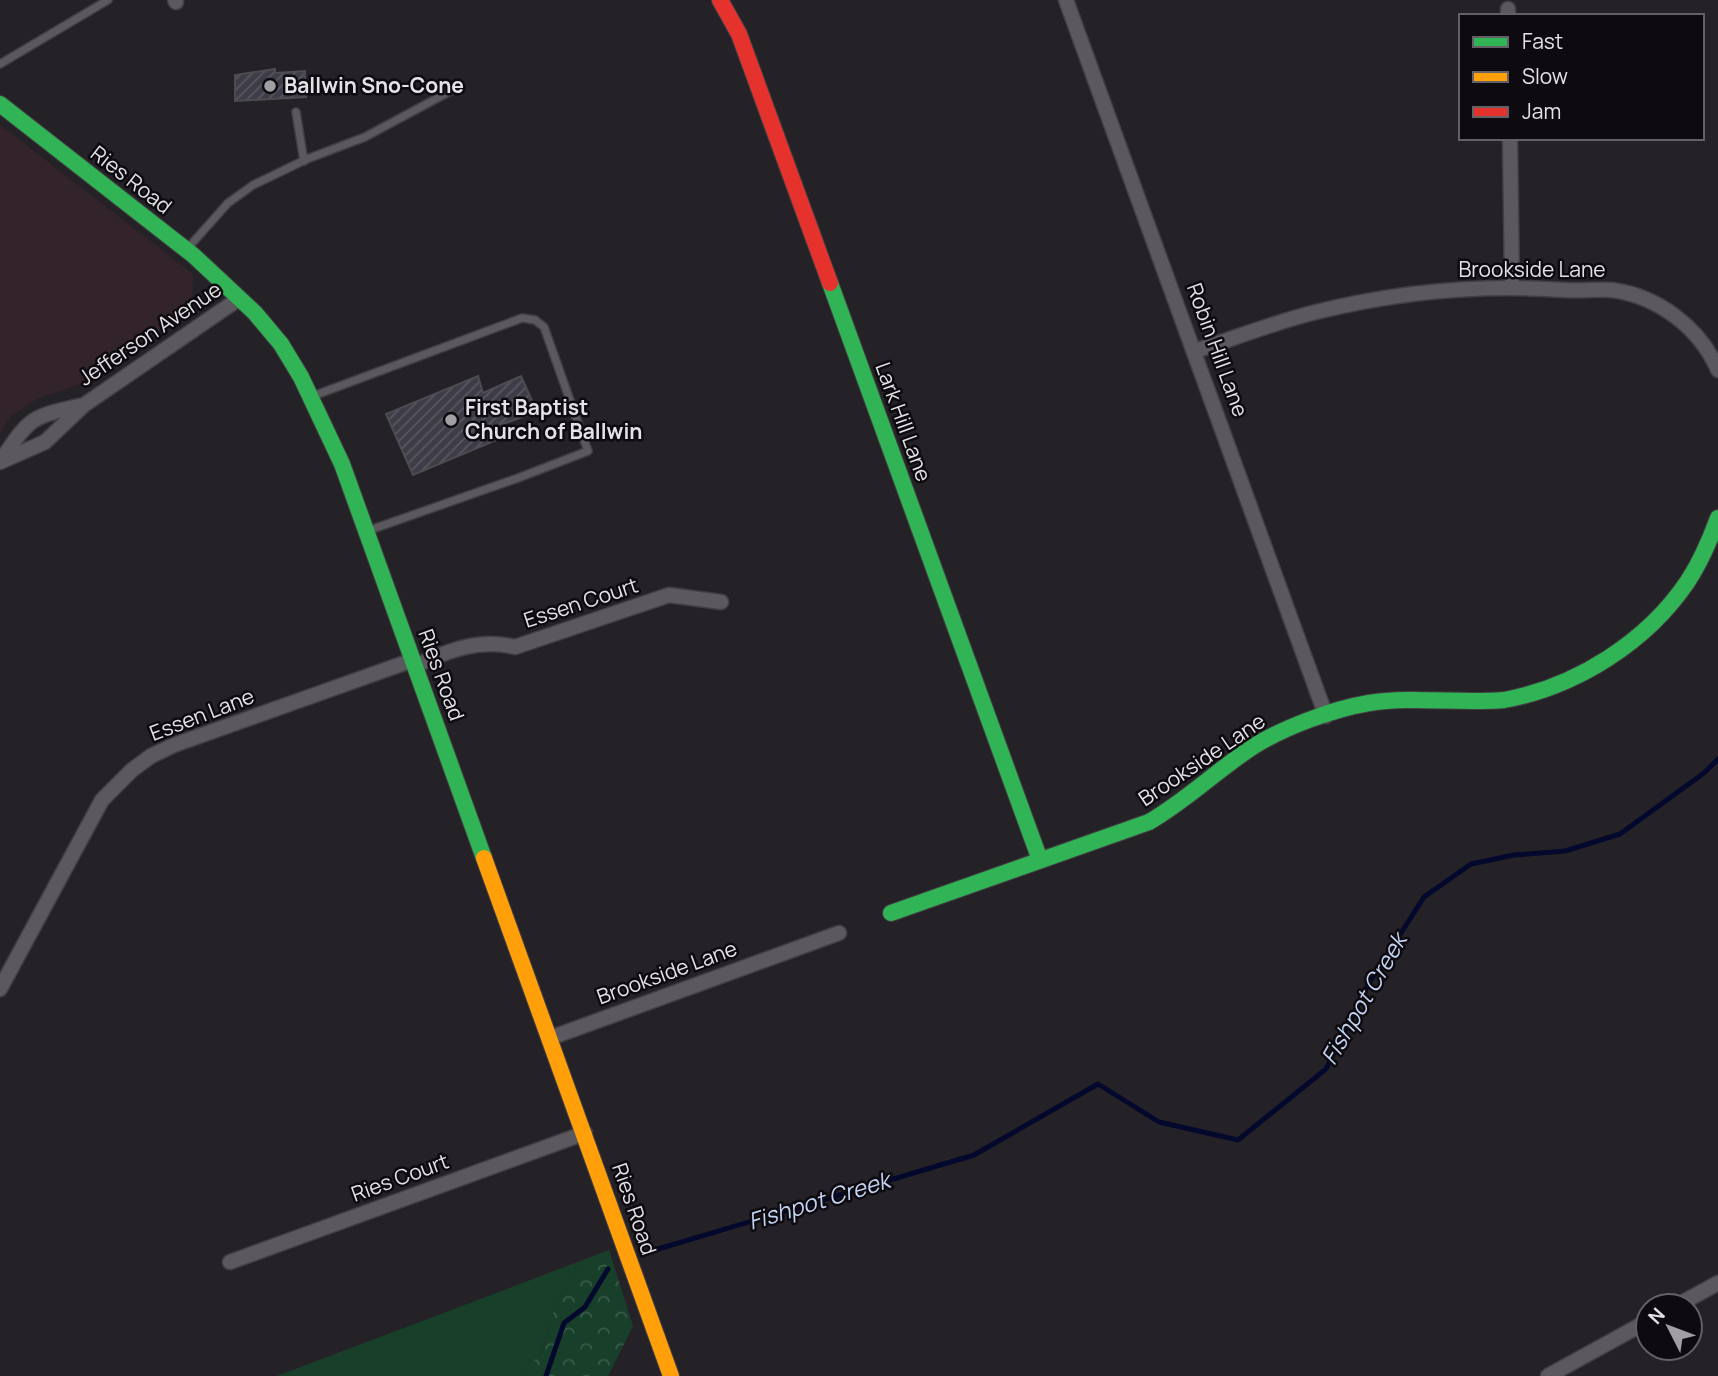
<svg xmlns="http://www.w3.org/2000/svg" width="1718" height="1376" font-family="Manrope,sans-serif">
  <defs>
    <pattern id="forest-crowns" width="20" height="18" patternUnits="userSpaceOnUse" patternTransform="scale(1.75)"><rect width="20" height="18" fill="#183f2a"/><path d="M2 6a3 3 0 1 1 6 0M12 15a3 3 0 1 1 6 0" fill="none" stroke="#395a49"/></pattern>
    <pattern id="building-hatch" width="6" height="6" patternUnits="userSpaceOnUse" patternTransform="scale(1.75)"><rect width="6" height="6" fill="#3d3c47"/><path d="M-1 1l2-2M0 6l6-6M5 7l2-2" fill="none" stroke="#595862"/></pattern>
  </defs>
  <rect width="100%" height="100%" fill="#252227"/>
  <path fill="#33242c" d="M0,125L193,274L192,307L83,383L37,399L11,416L0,432Z"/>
  <path fill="#183f2a" d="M583,1260L556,1304L541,1353L519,1376H277Z"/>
  <path fill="url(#forest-crowns)" d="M609,1250L633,1326L608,1376H519L541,1353L556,1304L583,1260Z"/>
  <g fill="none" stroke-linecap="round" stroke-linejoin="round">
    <path stroke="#04082d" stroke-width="5" d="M648,1252L974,1155L1098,1084L1159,1122L1238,1140L1326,1069L1369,983L1424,897L1471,864L1514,855L1565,851L1620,834L1704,773L1718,759
      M546,1376L564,1323L585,1307L608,1269"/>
  </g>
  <path fill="url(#building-hatch)" stroke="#4e4c50" stroke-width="2" d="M275,69V73L305,71L306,97L235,101V75Z
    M478,376L483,393L521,376L537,412L497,426L499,439L413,475L386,414Z"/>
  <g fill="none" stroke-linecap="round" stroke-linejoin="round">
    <defs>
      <path id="lane" d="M0,64L108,0
        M296,112L304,161
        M187,249L228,203L253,185L307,159L365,137L458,87
        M313,396L522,318L535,320L544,327L588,451L518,478L367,531"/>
      <path id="street" d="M175,0L176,2
        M1066,0L1326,716
        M1508,9V16
        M1510,138L1512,286
        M1195,351C1235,338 1275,322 1316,312C1397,292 1481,284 1565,290C1580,291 1597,289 1612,290C1658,296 1700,328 1718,370
        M2,459C30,418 30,417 79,406
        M0,462L45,442L84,405L240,298
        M415,666C447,651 479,638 515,647L669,595L721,602
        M0,989L102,800L132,770L151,756L174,745L413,660
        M550,1038L839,933
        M230,1262L585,1133
        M1676,1306L1718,1283
        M1548,1376L1648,1321"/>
      <path id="fast" d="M0,104L193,255L255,313L281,344L301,377L342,464L484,858
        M830,283L1040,860
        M891,913L1149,822C1187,800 1217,770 1254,746C1285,727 1333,709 1369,703C1414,696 1459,704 1504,700C1576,687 1647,642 1688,581C1701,561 1710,540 1718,518"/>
      <path id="slow" d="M484,858L671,1376"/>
      <path id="jam" d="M720,0L739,34L830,283"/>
    </defs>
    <use href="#lane" stroke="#413f43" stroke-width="10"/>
    <use href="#street" stroke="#413f43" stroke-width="17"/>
    <use href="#fast" stroke="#413f43" stroke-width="18"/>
    <use href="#slow" stroke="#413f43" stroke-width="18"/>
    <use href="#jam" stroke="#413f43" stroke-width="18"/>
    <use href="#lane" stroke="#5b595d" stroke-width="7"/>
    <use href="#street" stroke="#5b595d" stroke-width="14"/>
    <use href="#fast" stroke="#30b455" stroke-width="16"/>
    <use href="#slow" stroke="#ff9f0a" stroke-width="16"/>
    <use href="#jam" stroke="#e5322d" stroke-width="16"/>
  </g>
  <g fill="#a19ea4" stroke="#0d0b0f" stroke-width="2.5">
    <circle cx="270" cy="86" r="7"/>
    <circle cx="451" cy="420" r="7"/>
  </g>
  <g text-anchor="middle" stroke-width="5" stroke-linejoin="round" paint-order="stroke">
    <g font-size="21" font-weight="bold" fill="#e4e1e7" stroke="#0d0b0f" text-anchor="start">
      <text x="284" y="93">Ballwin Sno-Cone</text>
      <text x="465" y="415">First Baptist<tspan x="465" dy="24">Church of Ballwin</tspan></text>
    </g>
    <g font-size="21" fill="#e4e1e7" stroke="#0d0b0f">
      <text transform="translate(131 180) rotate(38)" y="7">Ries Road</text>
      <text x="1532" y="277">Brookside Lane</text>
      <text transform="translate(150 334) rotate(-34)" y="7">Jefferson Avenue</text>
      <text transform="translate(1217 350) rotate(70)" y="7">Robin Hill Lane</text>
      <text transform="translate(903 422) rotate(70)" y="7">Lark Hill Lane</text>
      <text transform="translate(581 603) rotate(-18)" y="7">Essen Court</text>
      <text transform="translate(441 675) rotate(70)" y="7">Ries Road</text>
      <text transform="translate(202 715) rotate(-21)" y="7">Essen Lane</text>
      <text transform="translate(1202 760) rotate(-34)" y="7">Brookside Lane</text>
      <text transform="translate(667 973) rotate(-20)" y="7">Brookside Lane</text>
      <text transform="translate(400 1178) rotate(-20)" y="7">Ries Court</text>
      <text transform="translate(634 1209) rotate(71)" y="7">Ries Road</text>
    </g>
    <g font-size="23" font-style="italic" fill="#c4d3f2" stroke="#0d0b0f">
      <text transform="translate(1364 999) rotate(-60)" y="8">Fishpot Creek</text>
      <text transform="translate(819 1201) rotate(-17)" y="8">Fishpot Creek</text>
    </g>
  </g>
  <rect x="1459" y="14" width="245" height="126" fill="#0d0b0f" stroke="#636165" stroke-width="2"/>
  <rect x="1473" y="37" width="35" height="10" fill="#30b455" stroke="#636165" stroke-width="2"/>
  <text x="1522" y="49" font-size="21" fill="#e4e1e7">Fast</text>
  <rect x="1473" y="72" width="35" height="10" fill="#ff9f0a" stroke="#636165" stroke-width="2"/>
  <text x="1522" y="84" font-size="21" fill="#e4e1e7">Slow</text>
  <rect x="1473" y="107" width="35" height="10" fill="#e5322d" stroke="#636165" stroke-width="2"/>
  <text x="1522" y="119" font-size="21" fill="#e4e1e7">Jam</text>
  <g transform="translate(1669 1327) rotate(312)"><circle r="33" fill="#0d0b0f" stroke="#636165" stroke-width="2"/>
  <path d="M0-5L12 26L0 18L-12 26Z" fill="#a19ea4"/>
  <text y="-10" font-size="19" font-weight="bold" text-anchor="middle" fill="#e4e1e7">N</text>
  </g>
</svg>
